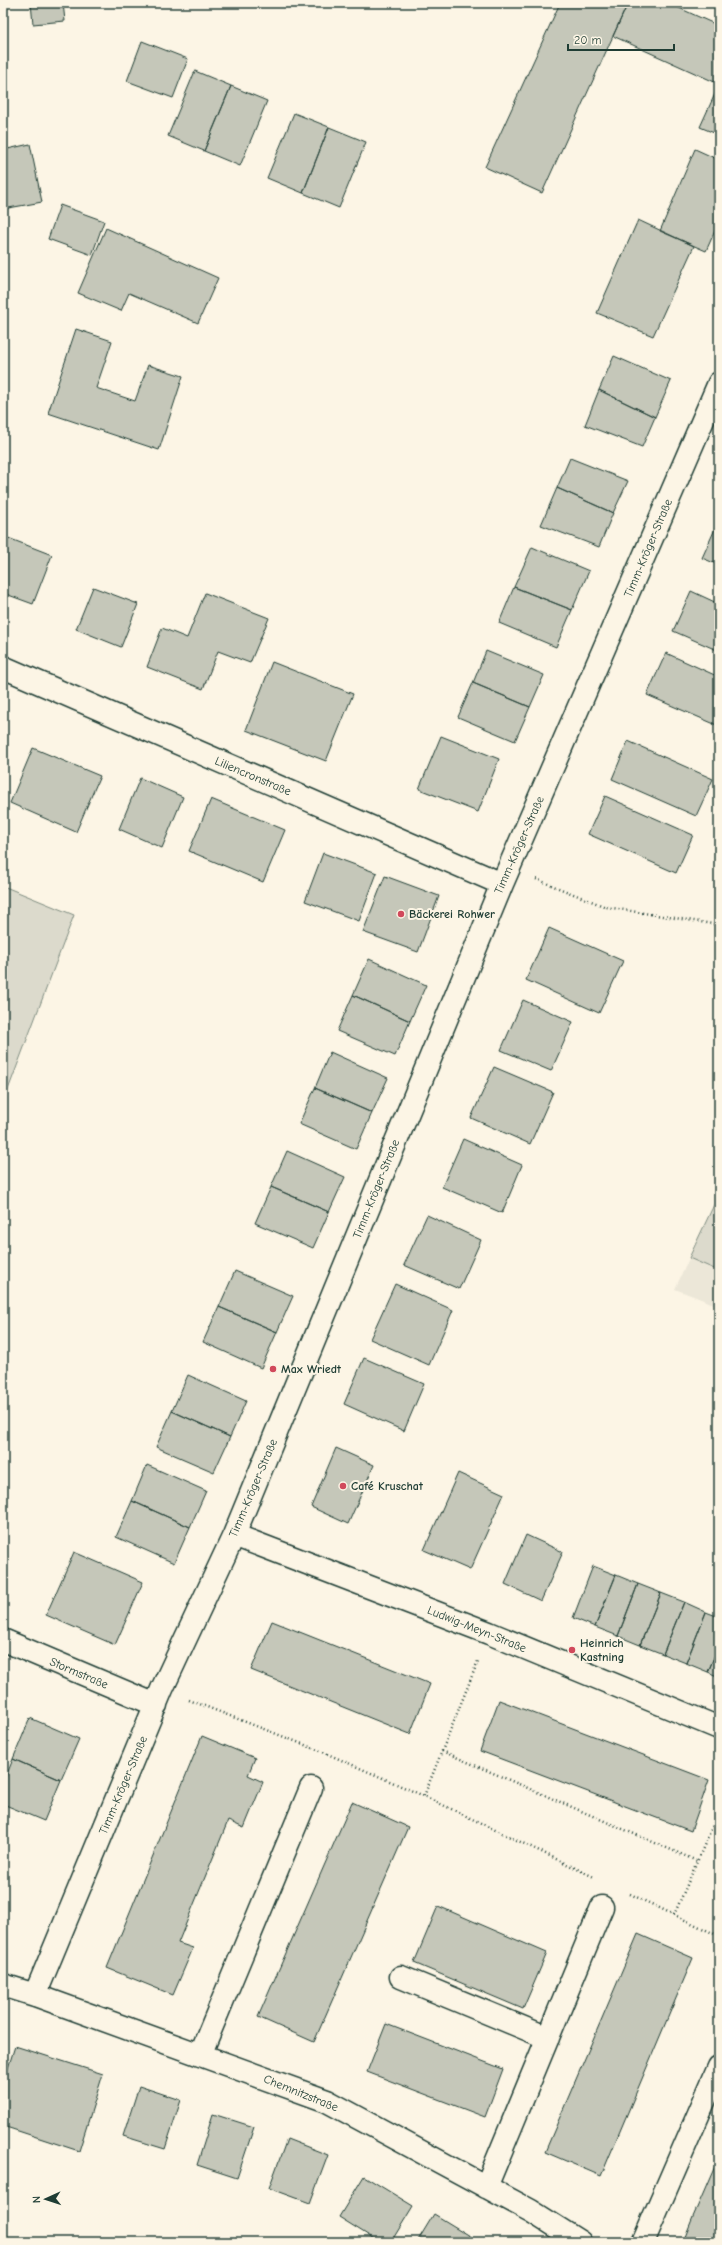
<svg xmlns="http://www.w3.org/2000/svg" width="722" height="2245" font-family="'Comic Neue',sans-serif">
  <rect width="100%" height="100%" fill="#fcf5e5"/>
  <filter id="ink" filterUnits="userSpaceOnUse"><feTurbulence type="fractalNoise" baseFrequency=".025" numOctaves="2"/><feDisplacementMap in="SourceGraphic" scale="8" xChannelSelector="R" yChannelSelector="G"/><feConvolveMatrix kernelMatrix="1 2 1 2 8 2 1 2 1" color-interpolation-filters="sRGB"/></filter>
  <g filter="url(#ink)">
    <path fill="#ece7d8" d="M719,1194V1306L675,1289Z"/>
    <path fill="#dcdacc" stroke="#7e8c80" d="M3,886L74,915L3,1103Z
      M719,1194V1271L689,1258Z"/>
    <path fill="#c5c7b9" stroke="#1f3d34" d="M31,3H63L65,21L33,24Z
      M560,3H628L542,193L485,167Z
      M628,3H668L719,26V84L613,36Z
      M142,41L188,59L173,98L127,81Z
      M195,71L231,86L204,151L168,136Z
      M719,85V135L700,127Z
      M231,86L267,101L240,166L204,151Z
      M294,113L329,127L303,193L267,178Z
      M329,127L366,142L339,208L303,193Z
      M30,144L42,202L3,209V150Z
      M695,149L719,160V222L706,251L660,231Z
      M60,205L104,221L92,255L48,239Z
      M638,220L694,246L653,336L597,313Z
      M106,228L218,278L198,323L129,293L121,311L78,293Z
      M76,329L112,341L96,388L135,401L148,365L183,376L159,450L48,413Z
      M614,356L671,381L655,417L599,390Z
      M599,390L655,417L642,447L585,425Z
      M570,458L628,481L613,513L557,488Z
      M557,488L613,513L599,547L541,525Z
      M719,520V565L702,558Z
      M3,536L52,555L33,604L3,593Z
      M532,547L589,571L572,610L514,587Z
      M93,587L138,604L121,647L76,629Z
      M514,587L572,610L556,647L499,623Z
      M691,591L719,604V651L673,631Z
      M205,593L269,618L250,663L218,651L203,689L147,667L162,628L187,638Z
      M486,651L544,675L530,707L473,683Z
      M666,653L719,677V726L647,695Z
      M272,662L353,694L326,761L246,730Z
      M473,683L530,707L515,741L458,717Z
      M441,736L499,759L478,812L419,789Z
      M628,741L713,779L696,816L612,779Z
      M33,748L100,776L76,832L10,803Z
      M140,778L183,797L162,848L119,829Z
      M605,796L693,835L676,873L588,834Z
      M211,799L285,830L263,882L189,851Z
      M323,853L377,873L359,921L305,901Z
      M385,876L439,896L418,952L363,932Z
      M549,928L623,961L599,1013L526,980Z
      M369,959L426,985L410,1021L353,995Z
      M353,995L410,1021L395,1056L337,1031Z
      M523,1000L573,1022L551,1071L501,1050Z
      M330,1052L388,1078L372,1113L315,1088Z
      M494,1067L553,1092L530,1144L471,1118Z
      M315,1088L372,1113L356,1149L299,1124Z
      M463,1139L522,1165L502,1213L442,1187Z
      M287,1151L345,1177L329,1212L271,1187Z
      M271,1187L329,1212L313,1248L255,1223Z
      M427,1215L481,1240L459,1289L404,1265Z
      M235,1271L293,1296L277,1332L219,1307Z
      M395,1284L453,1310L429,1365L370,1339Z
      M219,1307L277,1332L261,1368L203,1342Z
      M364,1358L424,1384L404,1431L344,1404Z
      M188,1375L246,1401L230,1437L172,1411Z
      M172,1411L230,1437L214,1472L156,1447Z
      M336,1448L374,1465L348,1524L311,1507Z
      M147,1465L206,1491L190,1527L132,1501Z
      M458,1473L504,1494L470,1570L424,1550Z
      M132,1501L190,1527L174,1563L116,1537Z
      M526,1535L563,1552L541,1601L505,1584Z
      M74,1552L143,1582L115,1645L46,1615Z
      M593,1566L616,1575L595,1627L573,1618Z
      M616,1575L638,1584L618,1636L595,1627Z
      M638,1584L661,1593L640,1645L618,1636Z
      M661,1593L684,1602L663,1654L640,1645Z
      M684,1602L706,1612L686,1663L663,1654Z
      M706,1612L719,1617V1645L708,1672L686,1663Z
      M272,1621L430,1684L410,1734L251,1670Z
      M719,1645V1677L708,1672Z
      M499,1700L709,1780L691,1831L480,1751Z
      M30,1718L79,1739L61,1780L13,1759Z
      M202,1736L255,1758L248,1775L263,1782L244,1828L228,1821L178,1943L193,1948L173,1995L107,1968Z
      M13,1759L61,1780L44,1821L3,1804V1784Z
      M352,1802L408,1827L314,2042L258,2017Z
      M438,1906L547,1953L523,2009L414,1963Z
      M638,1934L693,1958L601,2176L545,2152Z
      M386,2024L503,2069L485,2117L367,2072Z
      M15,2046L103,2074L79,2151L3,2126V2084Z
      M139,2086L181,2100L165,2149L123,2136Z
      M213,2114L254,2127L237,2178L197,2165Z
      M287,2139L328,2155L310,2203L269,2188Z
      M719,2157V2242H683L693,2217Z
      M364,2176L413,2206L391,2242H379L339,2217Z
      M434,2214L480,2242H417Z"/>
    <g fill="none" stroke-linecap="round" stroke-linejoin="round">
      <defs>
        <path id="minor" d="M3,667L502,884
          M234,1535L489,1633L719,1728
          M3,1640L156,1705
          M401,1977L548,2038
          M3,1985L35,1995L327,2101L531,2211L580,2242
          M35,1995L162,1689L234,1535L502,884L719,383
          M200,2055L311,1788
          M486,2187L602,1907
          M643,2242L719,2067"/>
      </defs>
      <use href="#minor" stroke="#1f3d34" stroke-width="25"/>
      <path stroke="#1f3d34" stroke-width="2.5" stroke-dasharray="1 3" stroke-linecap="butt" d="M536,879L606,907L719,925
        M189,1700L323,1752L424,1796L594,1877
        M442,1751L697,1861
        M424,1796L478,1661
        M630,1894L719,1936
        M674,1915L719,1811"/>
      <use href="#minor" stroke="#fcf5e5" stroke-width="22"/>
    </g>
  </g>
  <g fill="#d1495b" stroke="#fcf5e5" stroke-width="1.5">
    <circle cx="401" cy="914" r="4"/>
    <circle cx="273" cy="1369" r="4"/>
    <circle cx="343" cy="1486" r="4"/>
    <circle cx="572" cy="1650" r="4"/>
  </g>
  <g text-anchor="middle" stroke-width="4" stroke-linejoin="round" paint-order="stroke">
    <g font-size="12" fill="#1f3d34" stroke="#fcf5e5">
      <text transform="translate(648 548) rotate(-67)" y="4">Timm-Kröger-Straße</text>
      <text transform="translate(253 776) rotate(23)" y="4">Liliencronstraße</text>
      <text transform="translate(519 845) rotate(-66)" y="4">Timm-Kröger-Straße</text>
      <text transform="translate(376 1189) rotate(-68)" y="4">Timm-Kröger-Straße</text>
      <text transform="translate(253 1488) rotate(-67)" y="4">Timm-Kröger-Straße</text>
      <text transform="translate(477 1629) rotate(22)" y="4">Ludwig-Meyn-Straße</text>
      <text transform="translate(79 1673) rotate(23)" y="4">Stormstraße</text>
      <text transform="translate(123 1785) rotate(-67)" y="4">Timm-Kröger-Straße</text>
      <text transform="translate(301 2093) rotate(22)" y="4">Chemnitzstraße</text>
    </g>
    <g font-size="12" font-weight="bold" fill="#1f3d34" stroke="#fcf5e5" text-anchor="start">
      <text x="409" y="918">Bäckerei Rohwer</text>
      <text x="281" y="1373">Max Wriedt</text>
      <text x="351" y="1490">Café Kruschat</text>
      <text x="580" y="1647">Heinrich<tspan x="580" dy="14">Kastning</tspan></text>
    </g>
  </g>
  <rect width="722" height="2245" fill="none" stroke="#fcf5e5" stroke-width="16"/>
  <rect x="8" y="8" width="706" height="2229" fill="none" stroke="#1f3d34" stroke-width="1.5" filter="url(#ink)"/>
  <g transform="translate(46 2199) rotate(267)" stroke="#fcf5e5" stroke-width="3" paint-order="stroke">
  <path d="M0-3L7 15L0 10L-7 15Z" fill="#1f3d34"/>
  <text y="-6" font-size="11" font-weight="bold" text-anchor="middle" fill="#1f3d34">N</text>
  </g>
  <path d="M568 44v6h106v-6" fill="none" stroke="#1f3d34" stroke-width="2"/>
  <text x="574" y="44" font-size="12" fill="#1f3d34" stroke="#fcf5e5" stroke-width="3" paint-order="stroke">20 m</text>
</svg>
